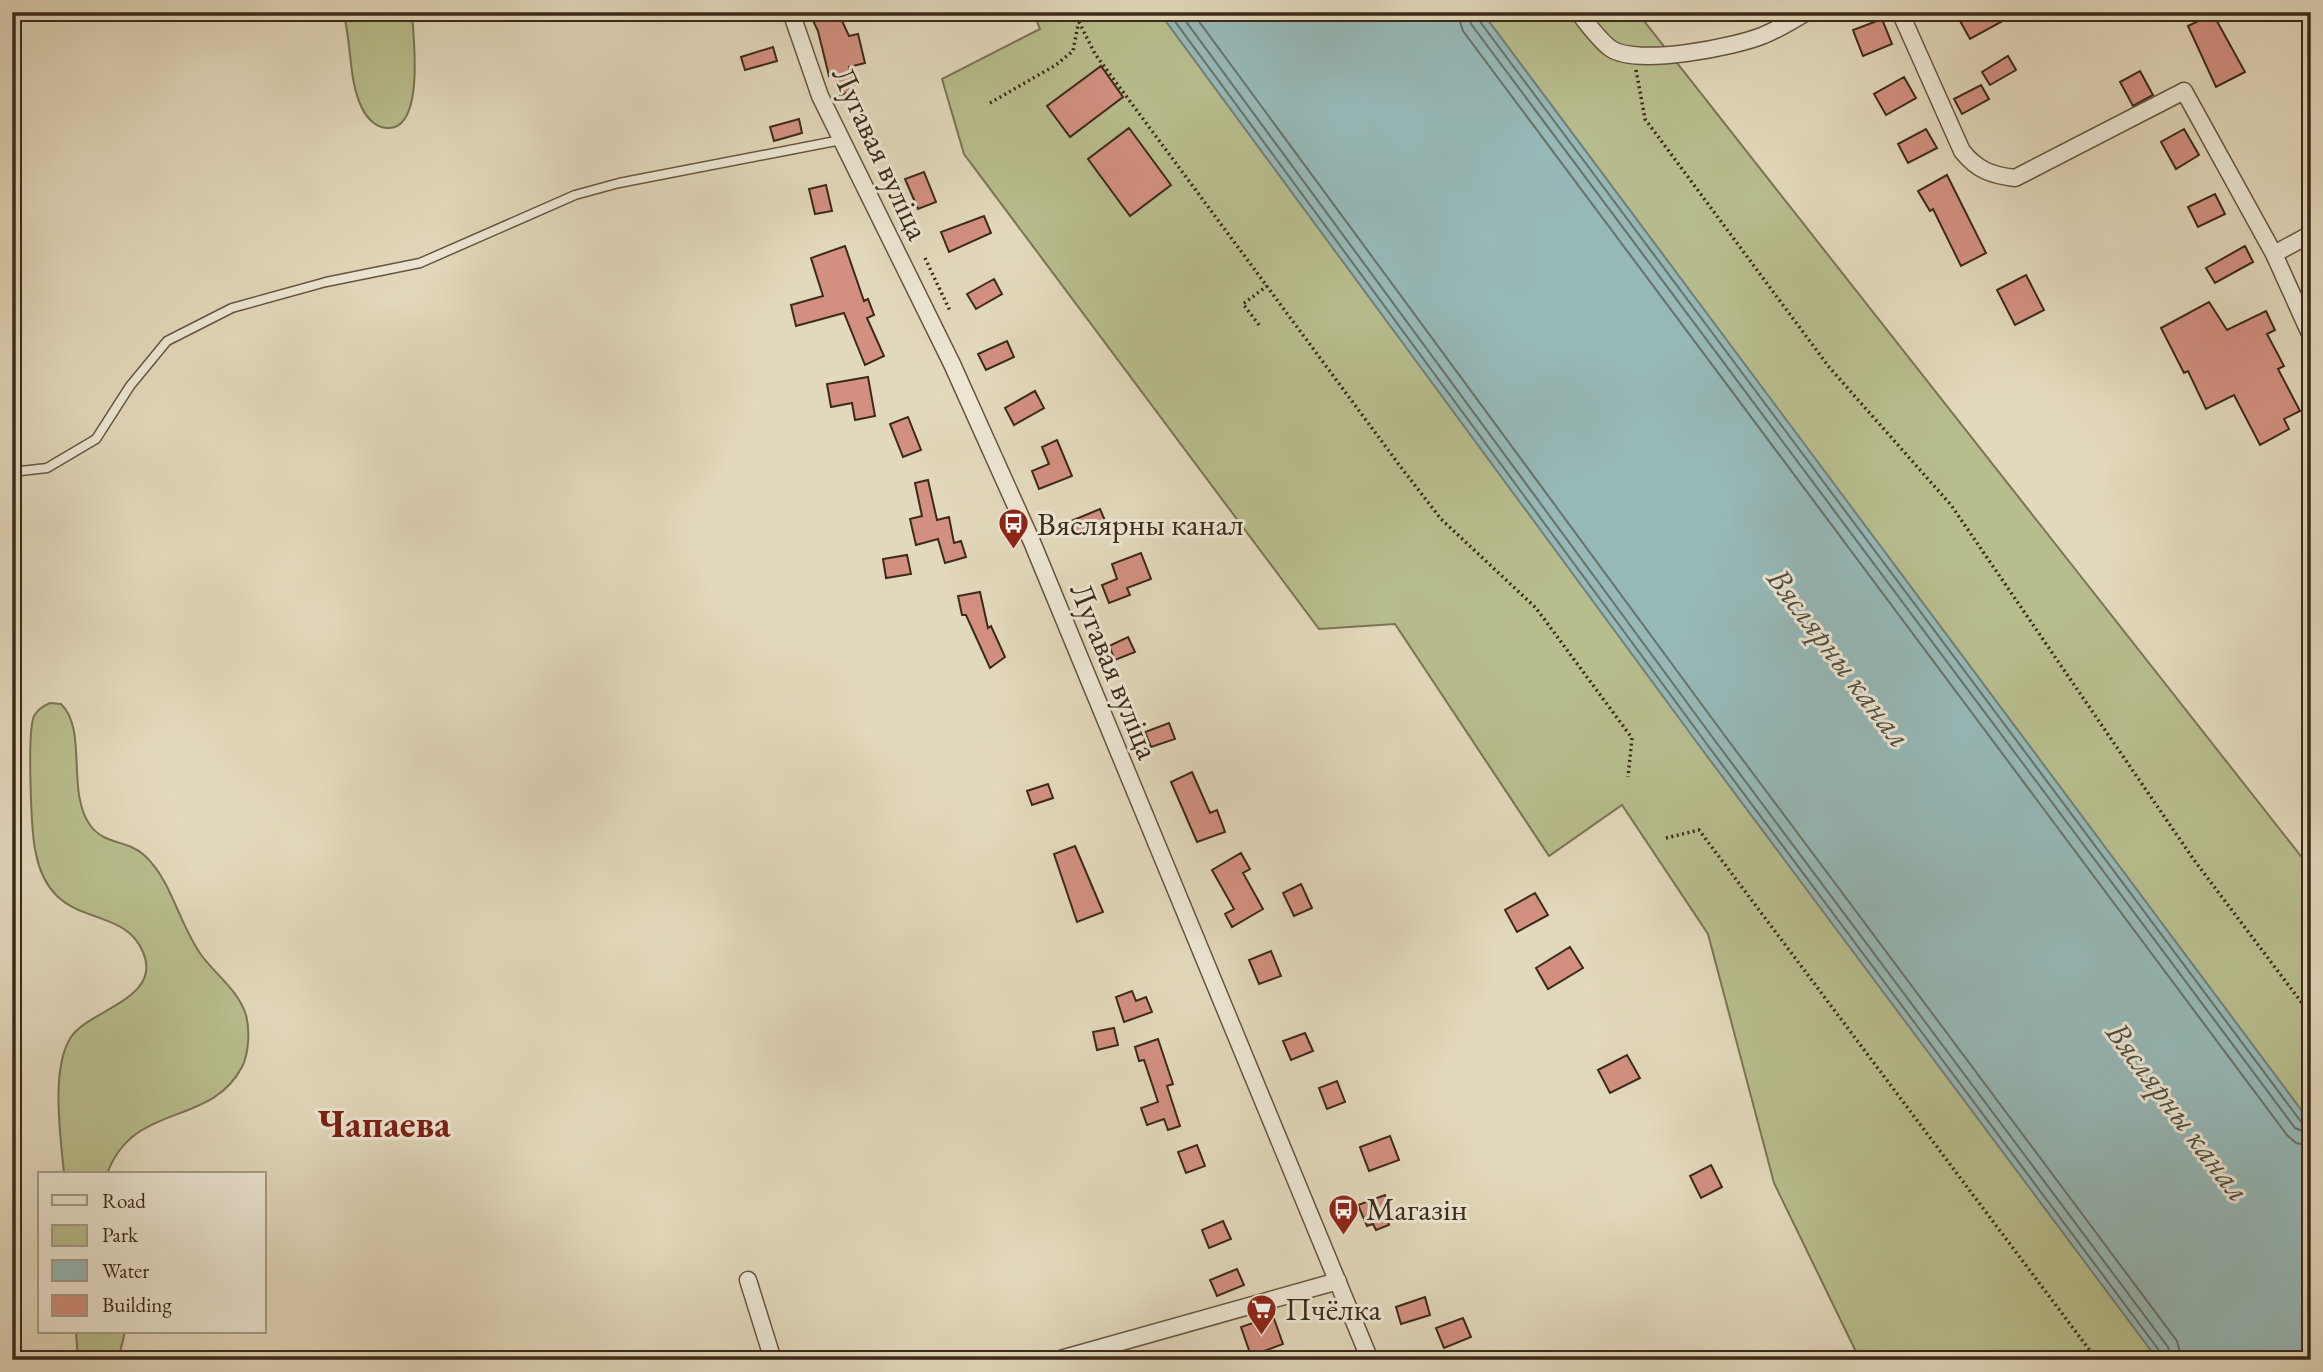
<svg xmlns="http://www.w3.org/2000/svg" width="2323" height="1372" font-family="'EB Garamond',serif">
  <rect width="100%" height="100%" fill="#e2d8bb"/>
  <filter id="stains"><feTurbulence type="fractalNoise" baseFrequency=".00286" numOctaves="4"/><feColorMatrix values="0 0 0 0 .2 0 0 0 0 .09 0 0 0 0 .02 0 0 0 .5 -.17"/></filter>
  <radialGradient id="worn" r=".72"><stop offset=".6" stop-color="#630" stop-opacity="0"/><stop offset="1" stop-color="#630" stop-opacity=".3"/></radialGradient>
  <path fill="#b8bd8d" stroke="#7a7454" stroke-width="2" d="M343,12H412C413,35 426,132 386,128C375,127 366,117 362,108C348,80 352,42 343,12Z
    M1033,12H1637L2311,869V1360H1860L1774,1183L1708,934L1622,805L1549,856L1395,624L1319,629L964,154L942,79L1040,29Z
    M50,703L61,704C88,730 66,792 90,825C104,845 128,840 144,855C172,880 179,925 202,956C217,976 238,990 246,1015C250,1029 249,1053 242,1067C210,1128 133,1101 107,1174H64C61,1138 50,1069 71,1037C90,1009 163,999 143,952C127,914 84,922 57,896C46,885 39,869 36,854C31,834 27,732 34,716C38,709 43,706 50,703Z
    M76,1332H125L118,1360H78Z"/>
  <path fill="#96b8b7" stroke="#727f78" stroke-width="2" d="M1159,12H1482L2311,1123V1360H2158L1701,748Z"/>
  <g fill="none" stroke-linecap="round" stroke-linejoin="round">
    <path stroke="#697168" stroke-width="2" d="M1168,12L1706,743L2161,1353L2163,1360
      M1179,12L1713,738L2168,1347L2172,1360
      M1192,12L1722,732L2177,1341L2182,1360
      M1457,12L1463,31L2287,1135L2296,1143L2311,1146
      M1468,12L1471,24L2295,1128L2311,1135
      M1477,12L1478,19L2302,1123L2311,1126"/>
  </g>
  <path fill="#d39081" stroke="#3c2a1a" stroke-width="2" d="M809,12H838L849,36L858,34L865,63L849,67L855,91L840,95L835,74L829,76L818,31Z
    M1955,12H2019L1970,39Z
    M2213,14L2245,72L2216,87L2188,26Z
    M1882,19L1892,44L1863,56L1853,30Z
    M773,47L777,61L745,70L741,57Z
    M2008,56L2016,70L1990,85L1982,72Z
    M1101,66L1123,97L1070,137L1047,106Z
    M2140,71L2153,95L2133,106L2120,82Z
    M1904,77L1916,98L1886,115L1874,94Z
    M1981,85L1989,99L1962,114L1954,99Z
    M799,119L802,133L774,141L770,127Z
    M1129,128L1171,185L1130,216L1088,159Z
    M1926,129L1937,148L1908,163L1898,144Z
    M2184,129L2199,155L2176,169L2161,142Z
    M924,172L936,202L918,209L905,179Z
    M1947,175L1986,253L1961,266L1933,209L1930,211L1918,191Z
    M826,185L832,211L815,214L809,189Z
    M2215,194L2225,214L2198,227L2188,207Z
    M984,216L991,233L949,252L941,232Z
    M845,246L864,301L868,299L874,315L867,318L884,356L865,365L844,313L796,326L791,305L823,296L811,258Z
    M2245,246L2253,262L2215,283L2206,268Z
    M2026,275L2044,310L2015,325L1997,290Z
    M994,279L1002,294L976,309L967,294Z
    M2209,302L2227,330L2266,311L2275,330L2267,334L2284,366L2278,369L2300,411L2284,419L2289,429L2260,445L2234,395L2206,409L2188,371L2184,373L2161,328Z
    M1007,341L1014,357L986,370L978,354Z
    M868,377L875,416L855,420L852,403L831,407L827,384Z
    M1035,391L1044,408L1014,425L1005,408Z
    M908,417L921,450L903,457L890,424Z
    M1057,440L1072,476L1039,489L1032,471L1049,464L1042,447Z
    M928,480L937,520L949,517L954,543L961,541L966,557L945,563L938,539L916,545L910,519L922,516L915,483Z
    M1100,509L1106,523L1077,535L1071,521Z
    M1141,553L1151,579L1127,588L1130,595L1109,603L1102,585L1117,579L1112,564Z
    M907,555L911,574L886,578L883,559Z
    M980,592L988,628L991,626L1005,657L990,668L966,615H962L958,596Z
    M1128,637L1135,652L1115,660L1109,646Z
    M1169,723L1175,739L1151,747L1145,732Z
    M1192,772L1210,813L1217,810L1225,832L1197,842L1171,782Z
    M1048,784L1053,798L1032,805L1027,791Z
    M1075,846L1103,912L1077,922L1054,854Z
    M1241,853L1250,869L1243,873L1263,909L1232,927L1225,914L1234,909L1212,870Z
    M1301,884L1312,908L1294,916L1283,893Z
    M1535,893L1548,915L1517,932L1505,910Z
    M1570,947L1583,968L1548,989L1536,968Z
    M1271,951L1281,976L1259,984L1249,960Z
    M1132,991L1136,1001L1146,997L1152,1012L1124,1022L1116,997Z
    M1114,1028L1118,1045L1097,1050L1093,1032Z
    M1305,1033L1313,1051L1291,1060L1283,1041Z
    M1158,1039L1173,1084L1167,1086L1180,1126L1168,1130L1164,1119L1147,1125L1141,1108L1158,1102L1144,1060L1139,1061L1135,1047Z
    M1627,1055L1640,1078L1610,1093L1598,1070Z
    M1337,1081L1345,1102L1327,1109L1319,1088Z
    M1390,1136L1399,1160L1369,1171L1360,1147Z
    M1197,1145L1205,1166L1186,1173L1178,1152Z
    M1711,1165L1722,1187L1701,1198L1690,1176Z
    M1385,1195L1393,1216L1387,1218L1389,1225L1376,1230L1373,1224L1367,1226L1358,1205Z
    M1223,1221L1231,1239L1209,1248L1202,1230Z
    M1237,1269L1244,1285L1217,1296L1210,1280Z
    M1425,1297L1430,1315L1401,1324L1396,1307Z
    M1273,1316L1283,1344L1251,1356L1241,1327Z
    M1463,1318L1471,1337L1444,1348L1436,1328Z"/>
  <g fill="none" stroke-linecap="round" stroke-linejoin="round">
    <defs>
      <path id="lane" d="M12,472L47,468L96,439L130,386L167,341L232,308L326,282L420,263L575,195L619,183L841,140"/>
      <path id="street" d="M791,12L820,96L952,364L1032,542L1370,1360
        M1578,12C1588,24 1598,39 1610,48C1635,67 1736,47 1764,35C1779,29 1793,20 1807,12
        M1900,12L1962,151C1977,170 1991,175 2015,178L2184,91L2274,254L2311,336
        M2274,254L2311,234
        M748,1280L773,1360
        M1057,1360L1338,1281"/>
    </defs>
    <use href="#lane" stroke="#665642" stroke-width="11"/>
    <use href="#street" stroke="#665642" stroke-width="19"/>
    <path stroke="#3c2a1a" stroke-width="3.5" stroke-dasharray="2 3.5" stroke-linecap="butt" d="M1074,12L1095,54L1400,466L1441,519L1536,608L1632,738L1628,777
      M1636,70L1645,119L1829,367L1951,505L2194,860L2311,1015
      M990,103L1056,65L1073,51L1078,25
      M925,258L950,311
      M1259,325L1243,304L1267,286
      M1666,838L1699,830L2097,1360"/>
    <use href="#lane" stroke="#ece6d3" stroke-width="8"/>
    <use href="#street" stroke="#ece6d3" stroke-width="16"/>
  </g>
  <defs>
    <symbol id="bus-pin" viewBox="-11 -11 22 30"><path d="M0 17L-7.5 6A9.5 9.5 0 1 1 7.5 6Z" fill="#8f2418" stroke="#ece6d3"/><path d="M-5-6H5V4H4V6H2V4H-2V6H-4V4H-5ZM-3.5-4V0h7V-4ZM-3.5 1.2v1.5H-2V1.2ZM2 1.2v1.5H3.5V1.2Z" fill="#fff"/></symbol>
    <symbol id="supermarket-pin" viewBox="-11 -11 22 30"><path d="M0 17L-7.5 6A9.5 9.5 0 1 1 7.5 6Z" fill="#8f2418" stroke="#ece6d3"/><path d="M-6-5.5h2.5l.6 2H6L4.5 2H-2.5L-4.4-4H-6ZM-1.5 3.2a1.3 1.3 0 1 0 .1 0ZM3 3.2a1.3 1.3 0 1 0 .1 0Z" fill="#fff"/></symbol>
  </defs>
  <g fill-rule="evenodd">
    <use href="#bus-pin" x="996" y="506" width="35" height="47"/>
    <use href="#bus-pin" x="1326" y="1192" width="35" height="47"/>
    <use href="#supermarket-pin" x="1244" y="1292" width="35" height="47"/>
  </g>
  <g text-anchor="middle" stroke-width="6" stroke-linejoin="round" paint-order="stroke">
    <g font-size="32" fill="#3c2a1a" stroke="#ece6d3">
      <text transform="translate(881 153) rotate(65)" y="11">Лугавая вуліца</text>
      <text transform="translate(1115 671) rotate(68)" y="11">Лугавая вуліца</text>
    </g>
    <g font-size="32" fill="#3c2a1a" stroke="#ece6d3" text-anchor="start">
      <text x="1037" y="535">Вяслярны канал</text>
      <text x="1366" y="1220">Магазін</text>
      <text x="1285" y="1320">Пчёлка</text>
    </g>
    <g font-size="33" font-style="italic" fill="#524e41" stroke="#ece6d3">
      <text transform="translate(1840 657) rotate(53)" y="12">Вяслярны канал</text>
      <text transform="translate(2179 1111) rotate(53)" y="12">Вяслярны канал</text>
    </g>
    <g font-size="38" font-weight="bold" fill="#7a1f14" stroke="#ece6d3">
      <text x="384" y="1137">Чапаева</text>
    </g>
  </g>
  <rect width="2323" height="1372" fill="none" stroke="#e2d8bb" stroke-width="42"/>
  <rect x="14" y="14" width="2295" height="1344" fill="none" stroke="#3c2a1a" stroke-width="3.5"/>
  <rect x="21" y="21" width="2281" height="1330" fill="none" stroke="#3c2a1a" stroke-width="2"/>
  <rect x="38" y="1172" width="228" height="161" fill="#ece6d3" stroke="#a69b89" stroke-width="2"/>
  <rect x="52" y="1195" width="35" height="10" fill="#ece6d3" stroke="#a69b89" stroke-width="2"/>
  <text x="102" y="1208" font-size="21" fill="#3c2a1a">Road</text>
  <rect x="52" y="1225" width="35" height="21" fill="#b8bd8d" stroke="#a69b89" stroke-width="2"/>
  <text x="102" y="1242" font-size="21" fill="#3c2a1a">Park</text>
  <rect x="52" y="1260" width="35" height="21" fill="#96b8b7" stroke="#a69b89" stroke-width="2"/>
  <text x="102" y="1278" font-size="21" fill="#3c2a1a">Water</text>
  <rect x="52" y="1295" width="35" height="21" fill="#d39081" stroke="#a69b89" stroke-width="2"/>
  <text x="102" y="1312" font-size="21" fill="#3c2a1a">Building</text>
  <rect width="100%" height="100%" filter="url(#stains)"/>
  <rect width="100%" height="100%" fill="url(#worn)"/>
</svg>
